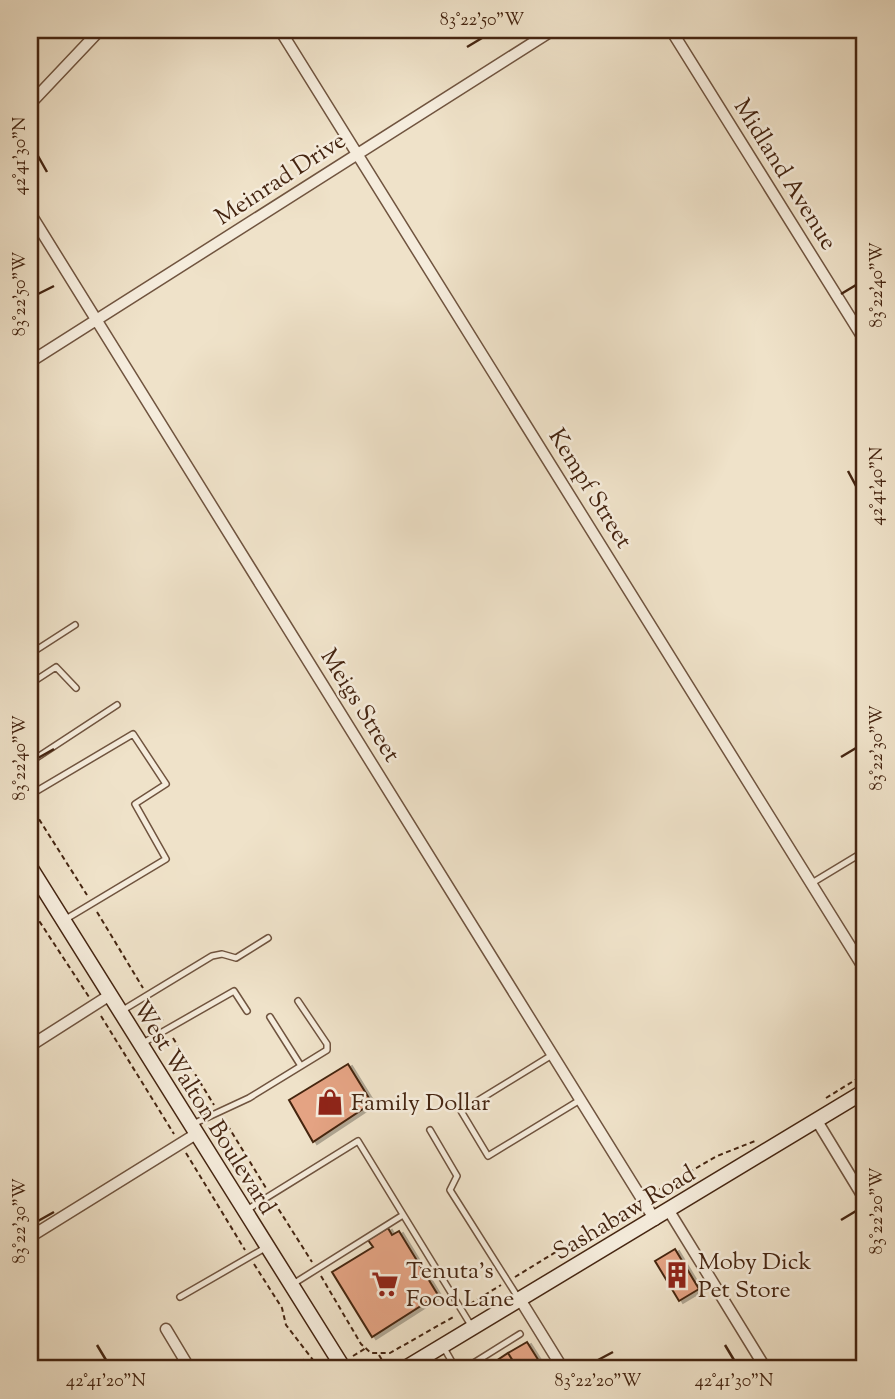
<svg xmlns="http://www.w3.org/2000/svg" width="895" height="1399" font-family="'Sorts Mill Goudy',serif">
  <defs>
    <filter id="shadow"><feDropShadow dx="4" dy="2" stdDeviation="0" flood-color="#0004"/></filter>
  </defs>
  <rect width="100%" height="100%" fill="#efe2c9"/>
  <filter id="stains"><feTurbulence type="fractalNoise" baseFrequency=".00286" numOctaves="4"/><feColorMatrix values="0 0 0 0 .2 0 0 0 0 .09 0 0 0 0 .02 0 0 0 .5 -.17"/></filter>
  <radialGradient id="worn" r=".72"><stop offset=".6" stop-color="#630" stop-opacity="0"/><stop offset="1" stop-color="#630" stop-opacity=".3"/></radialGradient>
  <path fill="#e4a383" stroke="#452511" stroke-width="2" filter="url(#shadow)" d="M348,1064L372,1103L313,1142L289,1100Z
    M388,1228L392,1235L399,1231L438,1295L372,1337L332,1272L373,1247L368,1240Z
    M675,1249L699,1289L679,1301L655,1261Z
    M527,1342L544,1369H518L508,1353Z
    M508,1353L518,1369H493L490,1365Z
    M303,1360L309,1369H288Z"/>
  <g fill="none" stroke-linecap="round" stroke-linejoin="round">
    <defs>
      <path id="lane" d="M30,654L75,625
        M30,684L56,667L76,688
        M30,762L117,705
        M30,795L133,734L166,784L135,804L166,859L66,919
        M812,883L865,851
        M123,1010L212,956L222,954L236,958L268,938
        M270,1017L301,1066
        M143,1043L234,991L247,1011
        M552,1055L461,1111L488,1156L580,1100
        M193,1124L249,1098L327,1050V1044L298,1001
        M430,1130L457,1176L450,1190L519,1299
        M245,1211L358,1141L472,1327
        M293,1284L403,1215
        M180,1297L265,1248
        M444,1348L456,1369
        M430,1357L437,1369
        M464,1369L520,1334"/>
      <path id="street" d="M280,30L865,970
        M671,30L865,341
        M30,104L100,30
        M30,213L655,1220
        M30,362L553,30
        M30,1046L110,995
        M817,1121L865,1200
        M669,1211L766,1369
        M30,1237L196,1134
        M521,1301L563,1369
        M166,1329L190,1369"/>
      <path id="secondary" d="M30,867L344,1369
        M404,1369L865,1091"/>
    </defs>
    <use href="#lane" stroke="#70543f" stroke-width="8"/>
    <use href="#street" stroke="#70543f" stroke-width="13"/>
    <use href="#secondary" stroke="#452511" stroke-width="17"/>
    <path stroke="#452511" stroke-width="2" stroke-dasharray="5 3.5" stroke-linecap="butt" d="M30,805L87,895
      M30,907L89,997
      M97,912L143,988
      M151,1002L163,1021
      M101,1016L174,1134
      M173,1038L214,1105
      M826,1098L865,1074
      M223,1118L266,1188
      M186,1153L245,1250
      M652,1194L717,1156L755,1141
      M274,1202L312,1262
      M254,1264L282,1308L286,1325L320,1369
      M321,1276L361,1344L371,1353H390L455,1316
      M515,1277L590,1231L603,1228L632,1206
      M470,1304L501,1285
      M379,1355L387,1369
      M353,1356L366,1348"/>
    <use href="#lane" stroke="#f5ecdc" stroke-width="5"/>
    <use href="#street" stroke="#f5ecdc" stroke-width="10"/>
    <use href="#secondary" stroke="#f5ecdc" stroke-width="14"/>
  </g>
  <path fill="none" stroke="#452511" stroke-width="2.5" d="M467,47L482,38M38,156L47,172M38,294L54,286M841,294L856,285M848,471L856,486M841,757L856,748M38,758L54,749M841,1220L856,1211M38,1221L54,1212M97,1345L106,1360M725,1345L734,1360M598,1360L613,1352"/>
  <defs>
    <symbol id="shop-bare" viewBox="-9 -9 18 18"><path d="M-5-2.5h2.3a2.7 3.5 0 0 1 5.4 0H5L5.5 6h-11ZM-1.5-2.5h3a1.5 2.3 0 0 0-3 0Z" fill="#8f2418" stroke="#f5ecdc" stroke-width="2.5" paint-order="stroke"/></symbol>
    <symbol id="building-bare" viewBox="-9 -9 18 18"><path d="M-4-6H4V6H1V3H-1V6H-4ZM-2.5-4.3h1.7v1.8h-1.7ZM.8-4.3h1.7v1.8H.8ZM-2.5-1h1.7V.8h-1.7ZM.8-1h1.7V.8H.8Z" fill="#8f2418" stroke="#f5ecdc" stroke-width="2.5" paint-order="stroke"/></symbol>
    <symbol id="supermarket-bare" viewBox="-9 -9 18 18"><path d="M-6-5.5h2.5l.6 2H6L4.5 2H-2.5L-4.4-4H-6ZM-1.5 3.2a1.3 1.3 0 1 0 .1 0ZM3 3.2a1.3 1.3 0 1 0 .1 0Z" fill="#8f2418" stroke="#f5ecdc" stroke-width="2.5" paint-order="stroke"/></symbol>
  </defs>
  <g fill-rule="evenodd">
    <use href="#shop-bare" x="311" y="1083" width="38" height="38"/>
    <use href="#building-bare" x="658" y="1256" width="38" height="38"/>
    <use href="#supermarket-bare" x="366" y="1265" width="38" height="38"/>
  </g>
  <g text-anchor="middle" stroke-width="5" stroke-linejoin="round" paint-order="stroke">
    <g font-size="24" fill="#452511" stroke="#f5ecdc">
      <text transform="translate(786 174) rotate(58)" y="8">Midland Avenue</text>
      <text transform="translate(280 178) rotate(-33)" y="8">Meinrad Drive</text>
      <text transform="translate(591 488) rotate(58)" y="8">Kempf Street</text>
      <text transform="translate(361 705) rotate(58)" y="8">Meigs Street</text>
      <text transform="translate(205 1107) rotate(58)" y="8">West Walton Boulevard</text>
      <text transform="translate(624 1212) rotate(-31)" y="8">Sashabaw Road</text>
    </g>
    <g font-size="24" fill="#452511" stroke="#f5ecdc" text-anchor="start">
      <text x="351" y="1110">Family Dollar</text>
      <text x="698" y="1269">Moby Dick<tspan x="698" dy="28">Pet Store</tspan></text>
      <text x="406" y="1278">Tenuta's<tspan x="406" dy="28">Food Lane</tspan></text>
    </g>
  </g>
  <rect width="895" height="1399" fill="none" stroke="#efe2c9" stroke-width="77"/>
  <rect x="38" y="38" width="818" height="1322" fill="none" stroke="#452511" stroke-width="2.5"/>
  <g font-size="18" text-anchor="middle" fill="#452511">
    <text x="482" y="25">83°22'50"W</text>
    <text transform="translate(19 156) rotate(-90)" y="6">42°41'30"N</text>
    <text transform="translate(876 285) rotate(-90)" y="6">83°22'40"W</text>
    <text transform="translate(19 294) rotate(-90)" y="6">83°22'50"W</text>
    <text transform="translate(876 486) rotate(-90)" y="6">42°41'40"N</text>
    <text transform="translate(876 748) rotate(-90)" y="6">83°22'30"W</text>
    <text transform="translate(19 758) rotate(-90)" y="6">83°22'40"W</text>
    <text transform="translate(876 1211) rotate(-90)" y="6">83°22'20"W</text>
    <text transform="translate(19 1221) rotate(-90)" y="6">83°22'30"W</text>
    <text x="106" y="1386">42°41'20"N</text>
    <text x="598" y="1386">83°22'20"W</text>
    <text x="734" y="1386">42°41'30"N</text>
  </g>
  <rect width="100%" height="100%" filter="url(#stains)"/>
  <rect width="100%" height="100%" fill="url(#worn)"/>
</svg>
